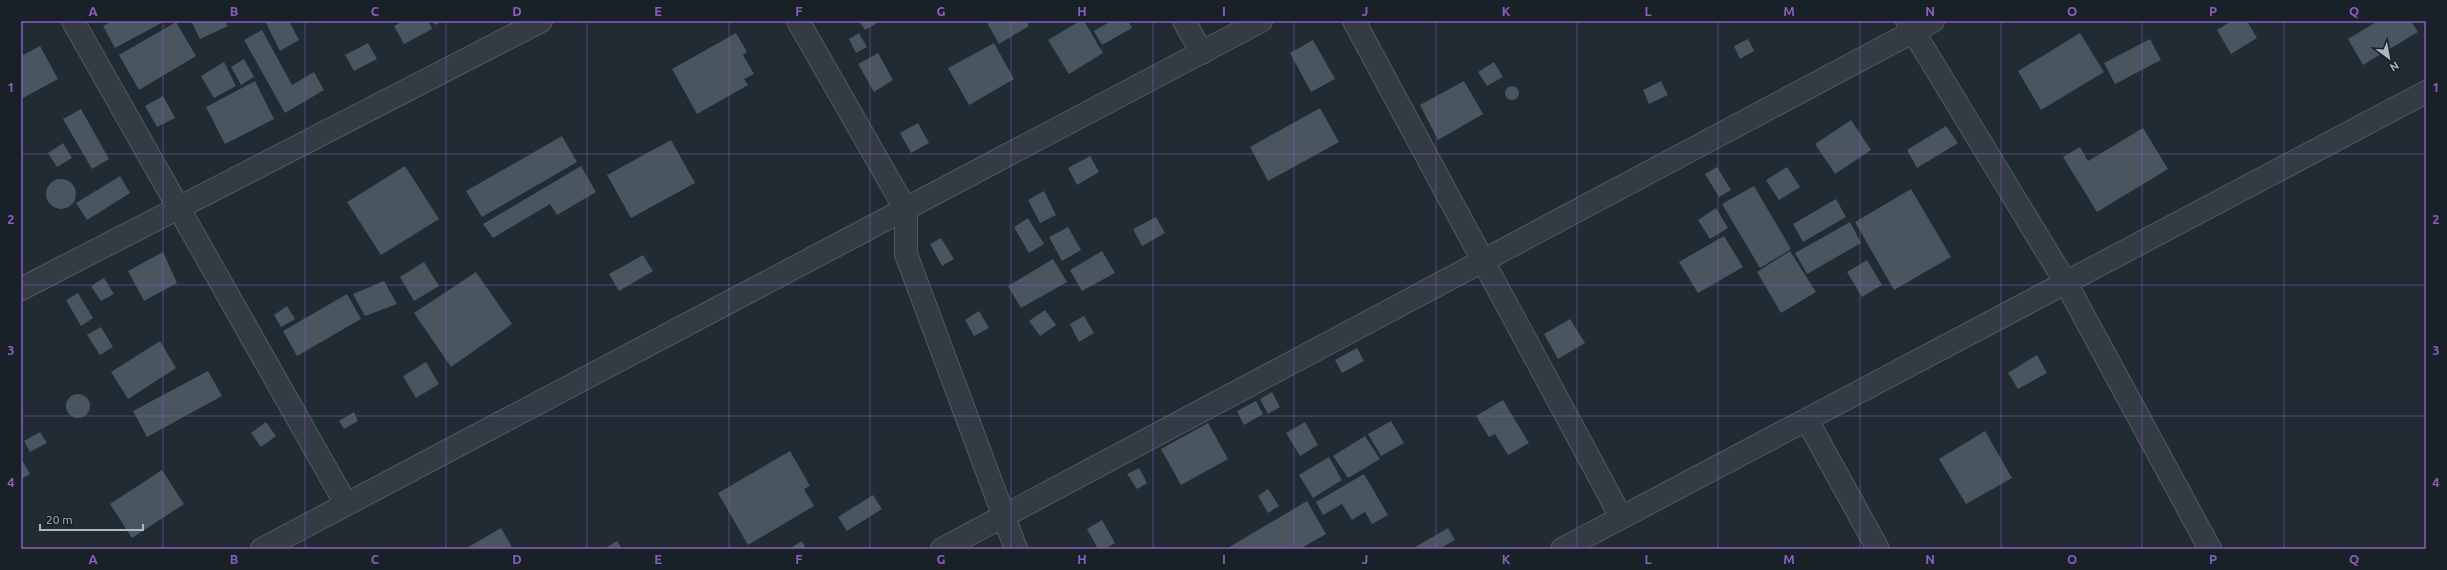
<svg xmlns="http://www.w3.org/2000/svg" width="2447" height="570" font-family="Ubuntu,sans-serif">
  <rect width="100%" height="100%" fill="#202b33"/>
  <path fill="#49555f" d="M112,21H165L115,48L103,26Z
    M191,21H225L228,26L200,39Z
    M270,21H289L299,40L280,51L266,23Z
    M403,21H428L432,29L404,44L394,26Z
    M433,21H442L435,25Z
    M859,21H881L865,30Z
    M986,21H1026L1029,26L999,44Z
    M1080,21H1084L1103,53L1069,74L1048,40Z
    M1111,21H1128L1132,28L1102,45L1094,31Z
    M2231,21H2247L2257,38L2231,54L2217,30Z
    M2378,21H2411L2418,32L2363,65L2348,39Z
    M176,22L196,56L139,90L119,55Z
    M262,30L292,85L314,72L324,90L285,113L244,40Z
    M736,33L747,52L743,55L754,74L744,79L748,85L697,114L672,69Z
    M859,33L867,47L856,53L849,39Z
    M2080,33L2104,72L2041,110L2018,71Z
    M1748,39L1754,51L1740,59L1734,46Z
    M2150,39L2161,60L2115,84L2104,63Z
    M1313,40L1335,79L1311,92L1290,53Z
    M368,43L377,59L354,71L345,55Z
    M994,43L1014,79L969,105L948,68Z
    M40,46L58,79L21,99V56Z
    M878,53L893,80L874,92L858,64Z
    M244,59L254,77L241,85L231,67Z
    M224,62L236,86L214,98L201,76Z
    M1494,62L1503,77L1487,86L1478,72Z
    M255,81L274,119L225,144L206,107Z
    M1464,81L1483,114L1438,140L1420,105Z
    M1661,81L1668,95L1649,104L1643,90Z
    M1505 93a7 7 0 1 1 14 0a7 7 0 1 1-14 0Z
    M163,96L175,118L157,127L145,106Z
    M1320,108L1339,142L1268,181L1250,147Z
    M81,109L109,159L92,169L63,119Z
    M1851,120L1871,150L1835,174L1815,144Z
    M918,123L929,143L911,153L900,133Z
    M1946,126L1958,143L1917,168L1907,150Z
    M2143,128L2168,169L2097,212L2063,157L2080,147L2088,161Z
    M562,136L577,162L482,217L466,191Z
    M671,140L695,183L631,218L607,175Z
    M63,143L72,158L57,167L48,153Z
    M1090,156L1099,172L1077,185L1068,168Z
    M405,166L439,219L381,255L347,202Z
    M581,166L596,192L557,215L550,204L493,238L483,224Z
    M1717,167L1731,190L1719,197L1705,174Z
    M1787,167L1800,187L1779,200L1766,180Z
    M120,176L130,193L87,220L76,203Z
    M46 194a15 15 0 1 1 30 0a15 15 0 1 1-30 0Z
    M1754,186L1791,249L1760,268L1722,204Z
    M1911,189L1951,257L1894,290L1855,222Z
    M1044,191L1056,215L1040,223L1028,200Z
    M1836,199L1846,217L1803,242L1793,224Z
    M1716,208L1728,228L1710,239L1698,220Z
    M1156,217L1165,233L1142,246L1133,229Z
    M1028,218L1044,244L1029,253L1014,227Z
    M1850,222L1861,243L1807,274L1795,253Z
    M1068,227L1081,250L1062,261L1049,237Z
    M1724,236L1743,267L1698,293L1679,262Z
    M941,238L954,259L942,266L930,244Z
    M1102,251L1115,273L1082,291L1070,270Z
    M1790,251L1816,292L1781,313L1757,272Z
    M163,252L177,283L144,301L128,271Z
    M643,255L653,271L619,291L609,274Z
    M1053,259L1067,282L1021,308L1008,286Z
    M1867,260L1882,285L1862,297L1847,272Z
    M424,262L439,286L414,301L400,277Z
    M476,272L512,324L451,367L414,313Z
    M104,278L114,294L101,301L91,286Z
    M384,281L397,304L365,316L353,294Z
    M78,293L93,318L81,326L66,300Z
    M347,294L361,319L297,356L283,331Z
    M287,306L295,319L281,327L274,315Z
    M1045,310L1056,325L1040,336L1029,321Z
    M979,311L989,328L974,336L965,320Z
    M1084,316L1094,333L1079,342L1070,324Z
    M1570,319L1585,343L1558,359L1544,334Z
    M101,327L113,347L100,355L87,335Z
    M160,341L176,368L128,399L111,372Z
    M1357,348L1364,361L1342,373L1335,360Z
    M2037,355L2047,373L2018,389L2008,373Z
    M426,362L439,384L416,398L403,376Z
    M208,371L222,396L147,437L133,411Z
    M1272,392L1280,407L1268,414L1260,399Z
    M66 406a12 12 0 1 1 24 0a12 12 0 1 1-24 0Z
    M1503,400L1529,443L1508,455L1495,434L1489,437L1476,416Z
    M1256,401L1263,414L1244,425L1237,411Z
    M354,412L358,421L344,429L339,421Z
    M1391,421L1404,443L1381,456L1368,434Z
    M266,422L276,436L261,447L251,433Z
    M1305,422L1318,445L1300,456L1286,433Z
    M1208,423L1228,459L1181,485L1161,449Z
    M1985,431L2012,478L1966,504L1939,459Z
    M40,432L47,443L30,452L24,441Z
    M1365,436L1380,459L1348,478L1333,456Z
    M790,451L810,486L804,489L814,506L748,545L718,493Z
    M1329,457L1342,480L1313,498L1299,475Z
    M22,460L30,474L21,479V461Z
    M1139,468L1147,483L1137,489L1127,474Z
    M162,470L184,504L132,538L110,504Z
    M1364,474L1388,515L1372,524L1365,512L1352,520L1342,504L1323,515L1316,502Z
    M1268,489L1279,506L1268,513L1258,496Z
    M873,495L882,509L847,531L838,517Z
    M1307,501L1326,534L1300,549H1226Z
    M1102,520L1115,543L1105,549H1098L1087,529Z
    M501,528L513,549H465Z
    M1448,528L1455,540L1439,549H1412Z
    M617,541L622,549H604Z
    M802,541L806,549H789Z"/>
  <g fill="none" stroke-linecap="round" stroke-linejoin="round">
    <defs>
      <path id="minor" d="M73,21L346,504
        M798,21L906,210V254L1016,549
        M1184,21L1202,53
        M1354,21L1621,517
        M1907,21L2066,283L2210,549
        M21,289L541,21
        M1807,420L1878,549
        M262,549L1261,21
        M942,549L1933,21
        M1562,549L2426,92"/>
    </defs>
    <use href="#minor" stroke="#515a62" stroke-width="24"/>
    <use href="#minor" stroke="#333c44" stroke-width="22"/>
  </g>
  <path fill="none" stroke="#8c5dc0" stroke-width="1" stroke-opacity="0.55" d="M163,21V549M305,21V549M446,21V549M587,21V549M729,21V549M870,21V549M1011,21V549M1153,21V549M1294,21V549M1436,21V549M1577,21V549M1718,21V549M1860,21V549M2001,21V549M2142,21V549M2284,21V549M21,154H2426M21,285H2426M21,416H2426"/>
  <rect width="2447" height="570" fill="none" stroke="#192128" stroke-width="44"/>
  <g transform="translate(2389 58) rotate(148)" stroke="#192128" stroke-width="3" paint-order="stroke">
  <path d="M0-3L7 15L0 10L-7 15Z" fill="#adb7c1"/>
  <text y="-6" font-size="11" font-weight="bold" text-anchor="middle" fill="#adb7c1">N</text>
  </g>
  <path d="M40 524v6h103v-6" fill="none" stroke="#adb7c1" stroke-width="2"/>
  <text x="46" y="524" font-size="12" fill="#adb7c1" stroke="#192128" stroke-width="3" paint-order="stroke">20 m</text>
  <rect x="22" y="22" width="2403" height="526" fill="none" stroke="#8c5dc0" stroke-width="1.5"/>
  <g font-size="13" text-anchor="middle" font-weight="bold" fill="#8c5dc0">
    <text x="93" y="16">A</text>
    <text x="234" y="16">B</text>
    <text x="375" y="16">C</text>
    <text x="517" y="16">D</text>
    <text x="658" y="16">E</text>
    <text x="799" y="16">F</text>
    <text x="941" y="16">G</text>
    <text x="1082" y="16">H</text>
    <text x="1224" y="16">I</text>
    <text x="1365" y="16">J</text>
    <text x="1506" y="16">K</text>
    <text x="1648" y="16">L</text>
    <text x="1789" y="16">M</text>
    <text x="1930" y="16">N</text>
    <text x="2072" y="16">O</text>
    <text x="2213" y="16">P</text>
    <text x="2354" y="16">Q</text>
    <text x="11" y="92">1</text>
    <text x="2436" y="92">1</text>
    <text x="11" y="224">2</text>
    <text x="2436" y="224">2</text>
    <text x="11" y="355">3</text>
    <text x="2436" y="355">3</text>
    <text x="11" y="487">4</text>
    <text x="2436" y="487">4</text>
    <text x="93" y="564">A</text>
    <text x="234" y="564">B</text>
    <text x="375" y="564">C</text>
    <text x="517" y="564">D</text>
    <text x="658" y="564">E</text>
    <text x="799" y="564">F</text>
    <text x="941" y="564">G</text>
    <text x="1082" y="564">H</text>
    <text x="1224" y="564">I</text>
    <text x="1365" y="564">J</text>
    <text x="1506" y="564">K</text>
    <text x="1648" y="564">L</text>
    <text x="1789" y="564">M</text>
    <text x="1930" y="564">N</text>
    <text x="2072" y="564">O</text>
    <text x="2213" y="564">P</text>
    <text x="2354" y="564">Q</text>
  </g>
</svg>
